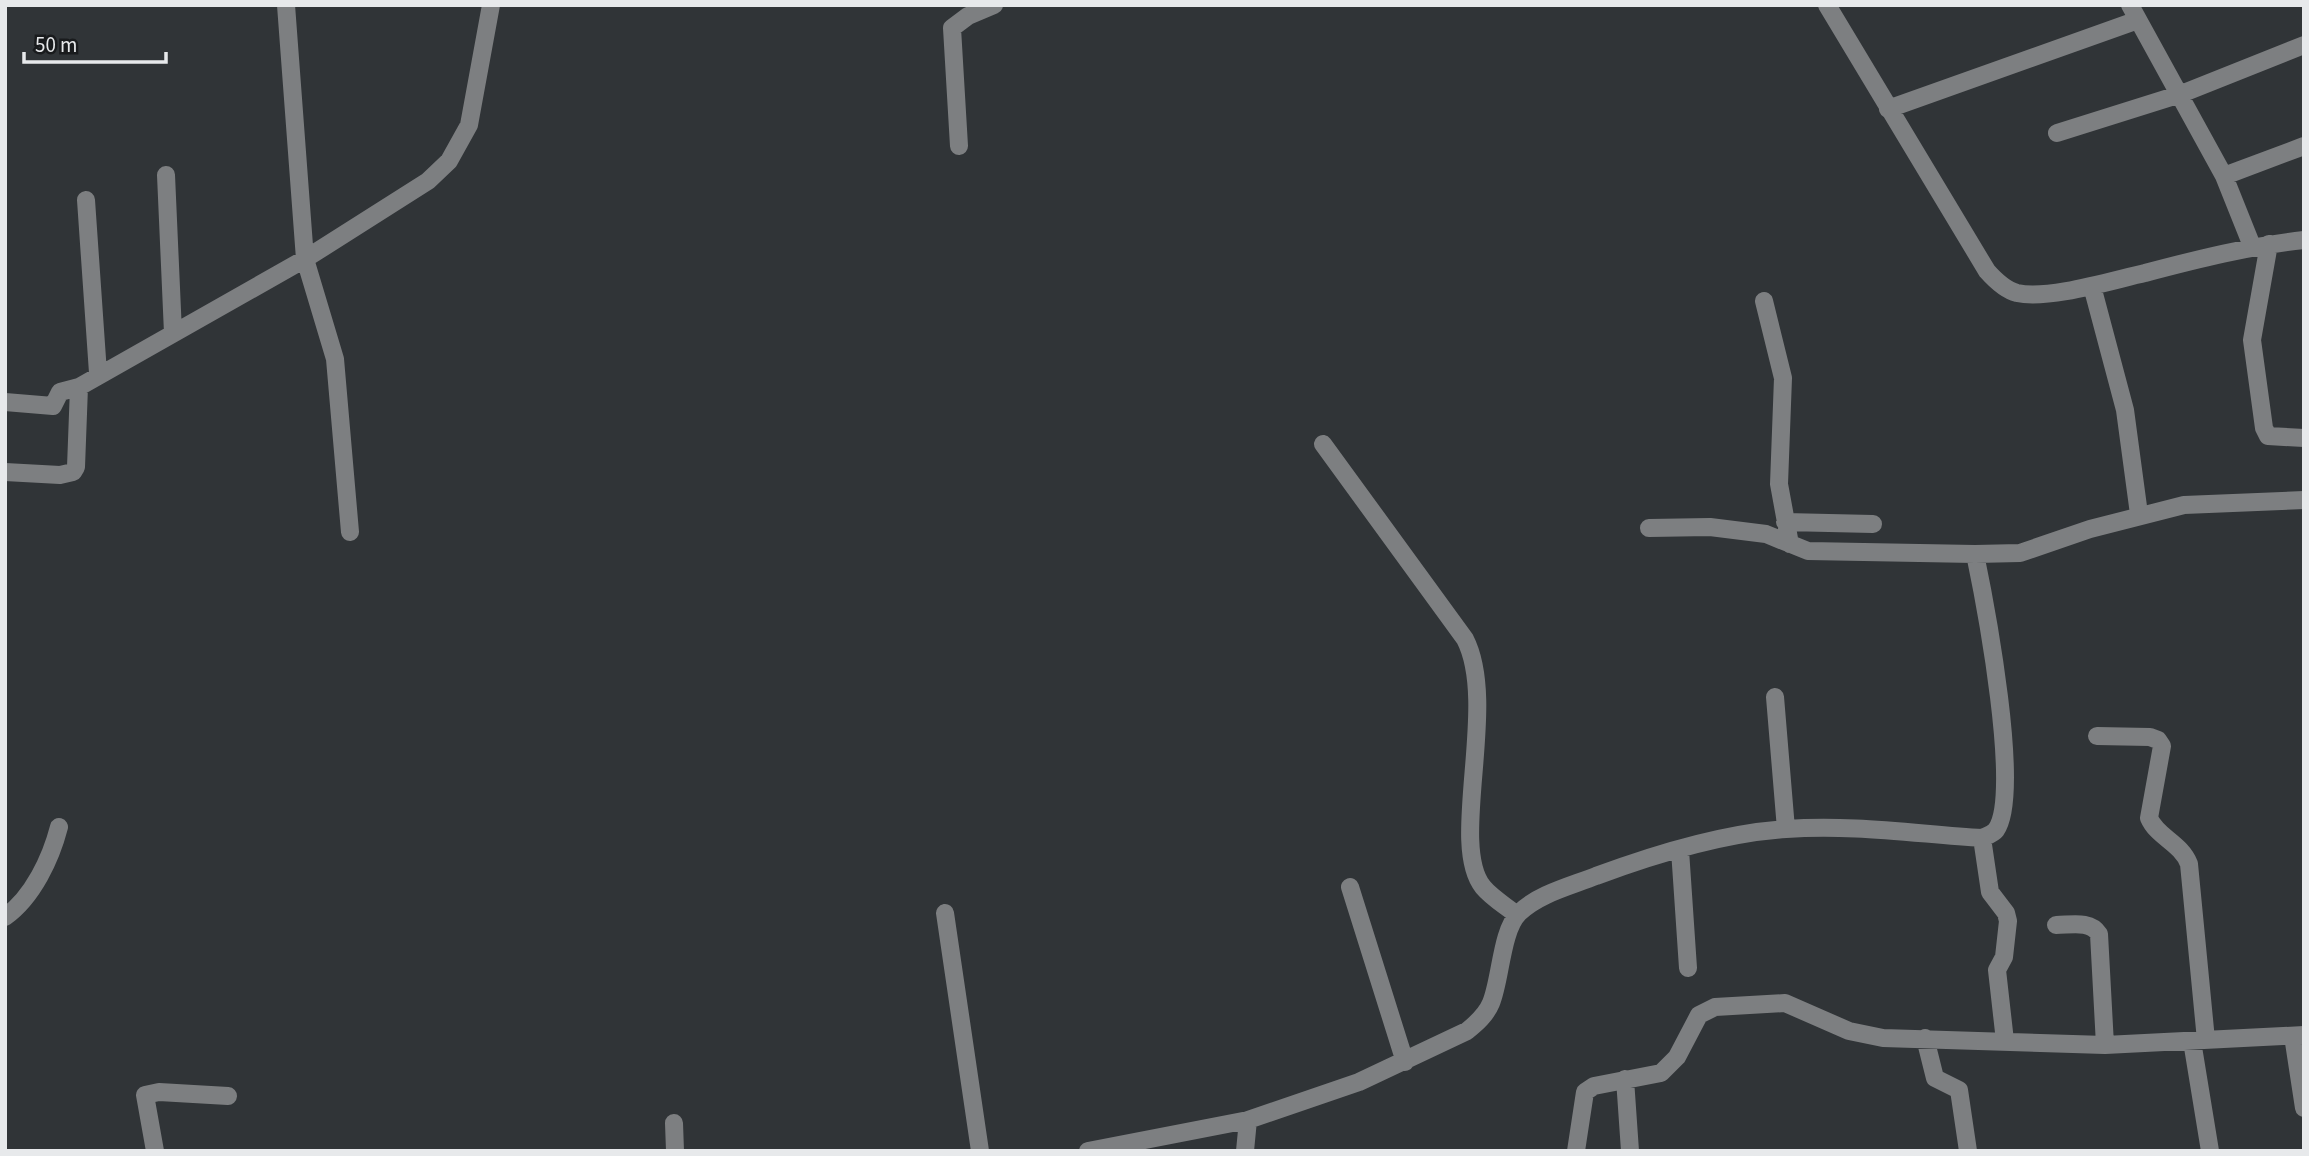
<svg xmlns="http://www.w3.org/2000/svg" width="2309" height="1156" font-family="'Source Sans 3',sans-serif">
  <rect width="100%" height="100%" fill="#303437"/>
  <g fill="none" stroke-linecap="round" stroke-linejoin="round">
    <path stroke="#7d7f81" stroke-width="18" d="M286,5L305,259L335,359L350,532
      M1827,5L1987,271C1995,280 2005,290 2017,293C2049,300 2113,280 2145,273C2198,259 2250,246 2304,240
      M2130,5L2224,176L2252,246
      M1888,109L2138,20
      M2057,133L2181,94L2304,45
      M959,146L952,28L968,16L994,5
      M166,175L173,333
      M2224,176L2304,146
      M86,200L98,373
      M2269,244L2252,340L2264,428L2268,436L2304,438
      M2092,286L2125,410L2139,514
      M1764,301L1783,378L1779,484L1790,544
      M5,402L53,406L60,392L79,387
      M1323,444L1465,639C1499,705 1448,844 1483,887C1492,898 1506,906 1517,915
      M5,472L60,475L73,472L76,467L79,387L305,259L428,181L449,161L469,125L491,5
      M1785,522L1873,524
      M1649,528L1710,527L1766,534L1808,551L1975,554
      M1775,697L1786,829
      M2097,736L2150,737L2158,740L2162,746L2149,818C2157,837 2181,843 2189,864L2206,1040
      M1982,838L1990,892L2006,913L2008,921L2004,957L1997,970L2005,1041
      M1680,850L1688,968
      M1350,887L1405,1062
      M945,913L980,1151
      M5,917C33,897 51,858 59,827
      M2056,925C2071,925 2090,920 2099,934L2105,1045
      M2293,1036L2304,1108
      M1925,1038L1935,1078L1959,1090L1968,1151
      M2192,1041L2210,1151
      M1625,1079L1630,1151
      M674,1123L675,1151
      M155,1151L145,1095L159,1092L228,1096
      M1088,1151L1248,1120L1359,1082L1467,1031C1477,1023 1486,1015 1491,1003C1501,979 1501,931 1519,913C1538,894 1571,886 1596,876C1655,854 1723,833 1786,829C1851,824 1917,834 1982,838C1986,836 1993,834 1996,830C2022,795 1985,602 1975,554L2020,553L2090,529L2184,505L2304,500
      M1245,1151L1248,1120
      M1576,1151L1585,1092L1594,1086L1661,1073L1677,1057L1699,1015L1715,1007L1785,1003L1849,1031L1883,1038L2105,1045L2304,1035"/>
  </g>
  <rect width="2309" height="1156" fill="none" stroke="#e7e9eb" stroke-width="14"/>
  <path d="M24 52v10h142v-10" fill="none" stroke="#e7e9eb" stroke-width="3.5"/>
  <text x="35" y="52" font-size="21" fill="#e7e9eb" stroke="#191b1d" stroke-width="5" paint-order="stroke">50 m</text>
</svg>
